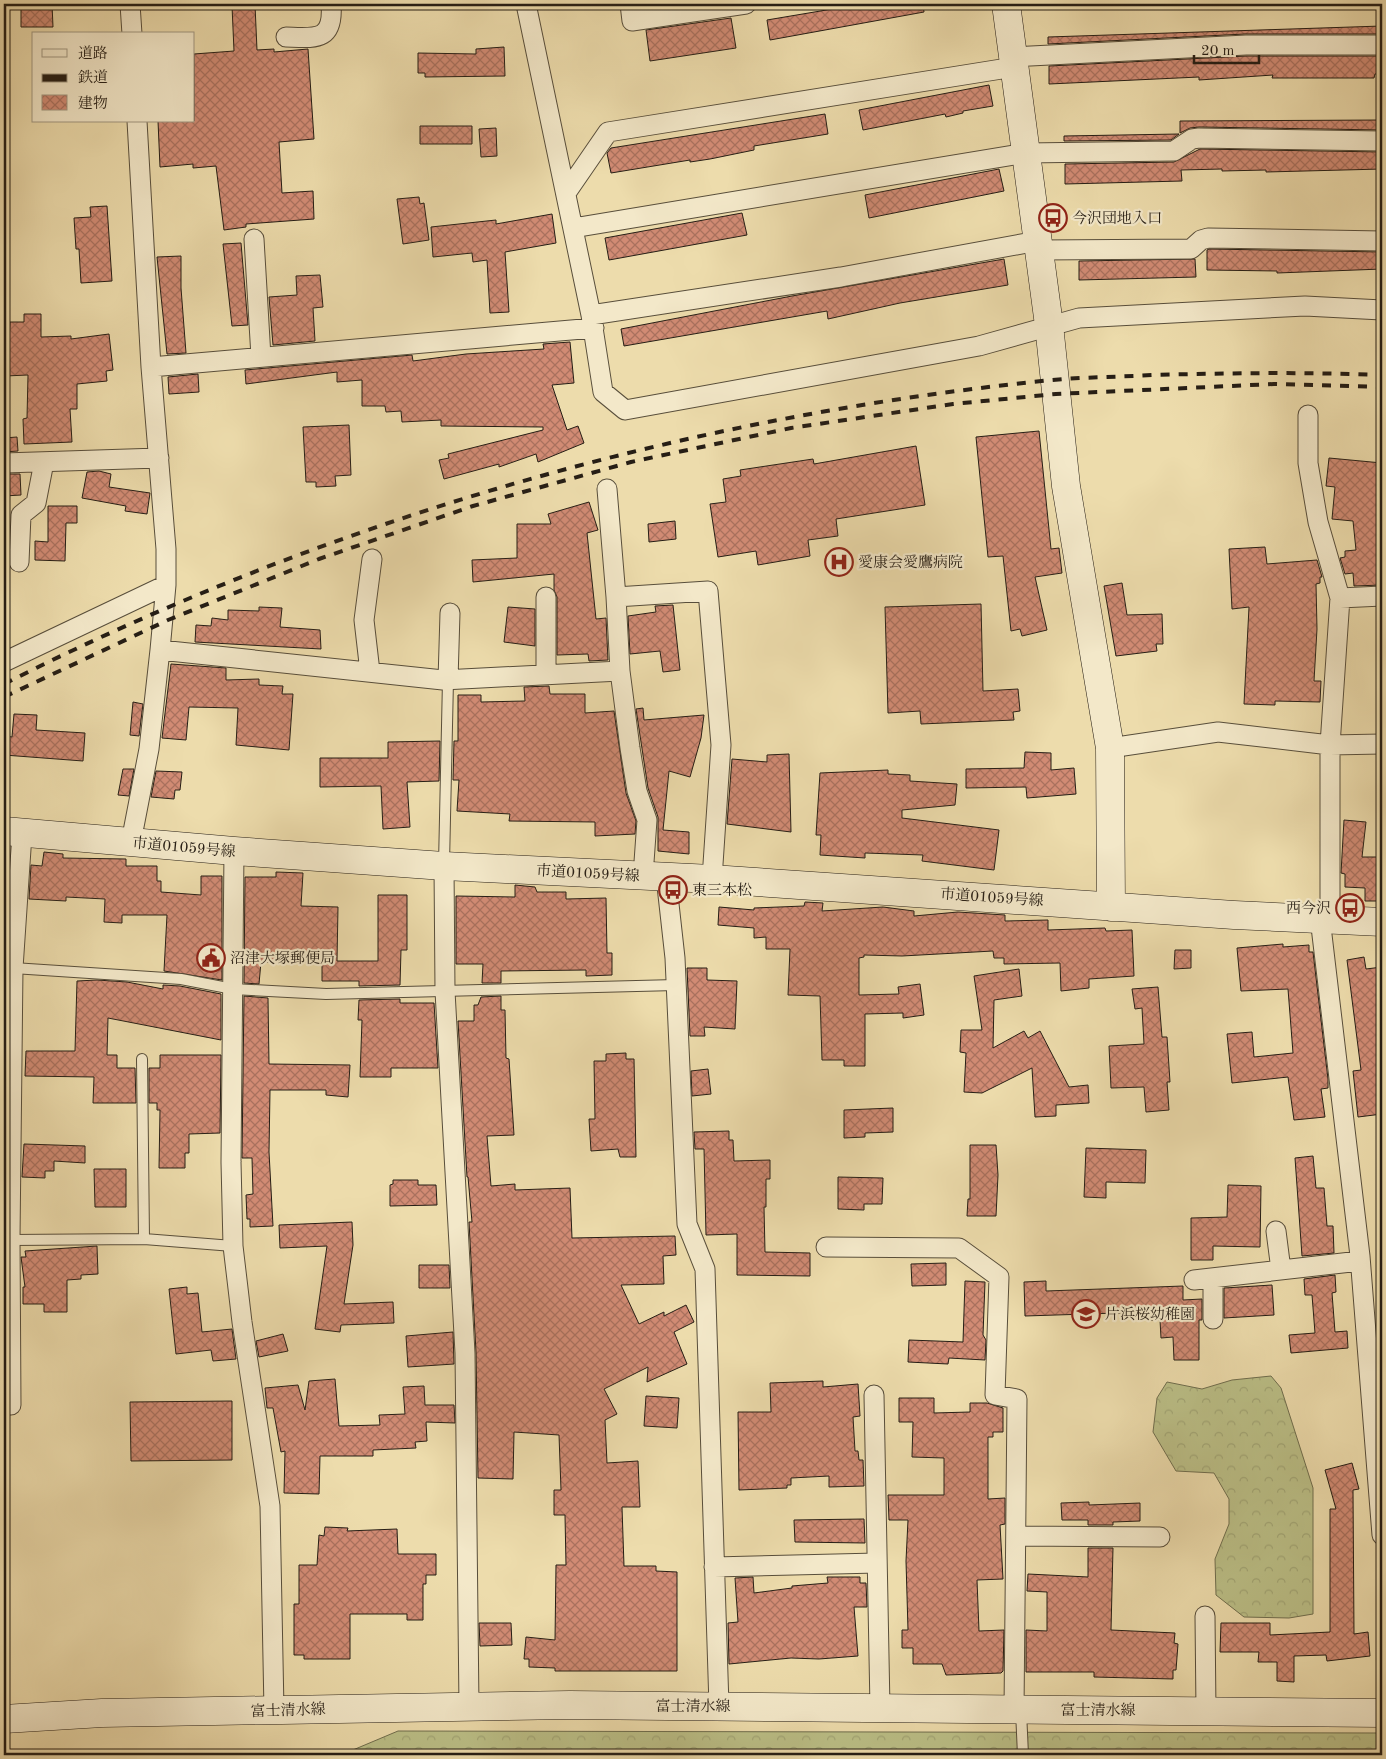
<svg xmlns="http://www.w3.org/2000/svg" width="1386" height="1759" font-family="'Old Standard TT','Noto Serif JP',serif">
  <defs>
    <pattern id="forest-crowns" width="20" height="18" patternUnits="userSpaceOnUse" patternTransform="scale(1.25)"><rect width="20" height="18" fill="#bbbf87"/><path d="M2 6a3 3 0 1 1 6 0M12 15a3 3 0 1 1 6 0" fill="none" stroke="#a1a474"/></pattern>
    <pattern id="building-cross-hatch" width="8" height="8" patternUnits="userSpaceOnUse" patternTransform="scale(1.25)"><rect width="8" height="8" fill="#d18b74"/><path d="M0 0l8 8M0 8l8-8" fill="none" stroke="#a9715e"/></pattern>
  </defs>
  <rect width="100%" height="100%" fill="#eddcac"/>
  <filter id="stains"><feTurbulence type="fractalNoise" baseFrequency=".004" numOctaves="4"/><feColorMatrix values="0 0 0 0 .2 0 0 0 0 .09 0 0 0 0 .02 0 0 0 .5 -.17"/></filter>
  <radialGradient id="worn" r=".72"><stop offset=".6" stop-color="#630" stop-opacity="0"/><stop offset="1" stop-color="#630" stop-opacity=".3"/></radialGradient>
  <path fill="url(#forest-crowns)" stroke="#706e4e" d="M1271,1376L1281,1388L1313,1488V1614L1289,1618L1244,1617L1216,1595L1215,1559L1229,1524V1499L1214,1473L1176,1471L1153,1432L1157,1398L1167,1382L1202,1389L1232,1380Z
    M398,1731L1382,1733V1755H341Z"/>
  <path fill="url(#building-cross-hatch)" stroke="#261e15" d="M21,4H52L53,27H21Z
    M862,4H923L924,12L770,40L767,20Z
    M255,5L257,50L274,49V52L308,49L314,139L279,142L282,193L313,191L314,219L246,224V227L224,230L216,166L193,168V164L160,167L158,121H194V54L234,51L232,6Z
    M731,18L736,48L650,61L646,30Z
    M1382,26V34H1245L1048,44V37Z
    M504,47L505,76L425,77V73H418V53L476,54V49Z
    M1246,56H1382V74H1375L1374,78H1272L1273,75L1199,80V77L1049,84V66Z
    M989,85L993,106L963,111V113L946,117L945,114L863,130L859,110Z
    M825,114L828,134L754,146V150L710,159L690,162V160L611,173L607,153L611,148Z
    M1382,120V130L1199,127L1190,128L1180,133V121Z
    M420,126H472V144H420Z
    M496,128L497,156L481,157L479,129Z
    M1179,134L1171,140L1064,141V136Z
    M1200,149L1382,152V169L1266,172V170L1222,171V169L1181,170L1182,181L1065,184V164L1174,162Z
    M999,169L1004,191L869,218L865,195Z
    M419,197L420,204L424,203L429,240L403,244L397,199Z
    M107,206L112,281L81,283L79,249H76L74,218L91,217L90,207Z
    M742,213L747,235L609,260L605,238Z
    M552,214L556,243L505,252L509,312L490,313L487,260L473,262L472,253L433,257L431,227L496,220V224Z
    M241,243L248,325L232,326L223,244Z
    M1209,249L1382,252V269L1277,273V271L1207,270V250Z
    M181,256V288L186,353L167,354L157,257Z
    M1004,259L1008,285L900,303L828,319L827,311L624,346L621,329L792,296Z
    M1195,259L1196,277L1079,280V261Z
    M320,275L323,307L313,308L315,341L273,345L269,297L297,295L296,276Z
    M24,314H41V337L71,336V339L109,334L113,370L106,371L107,381L77,384V409H70L72,442L24,444L23,419L27,418L28,375L5,376L4,338H9L10,322H24Z
    M570,342L574,383L552,385L567,430L578,426L584,443L538,462L536,454L499,467V464L444,479L439,460L449,458L448,454L543,430V427L441,426V420L402,422L401,411L386,412L385,406H362V380L337,382V372L246,384L245,370L412,355L413,361L466,354L544,349L543,344Z
    M198,374L199,392L169,394L168,377Z
    M349,425L351,475L335,476L336,486L316,487V482H306L303,427Z
    M1039,431L1051,549L1059,548L1062,573L1035,577L1047,630L1022,636L1020,629L1011,631L1003,556L988,557L976,437Z
    M17,437L18,451L4,452V438Z
    M916,446L925,505L836,519L838,536L808,540L810,556L758,565L756,551L718,557L710,504L726,502L723,479L741,476L740,470L813,459L814,464Z
    M1329,458L1382,463V501L1378,538H1382V585L1354,586L1353,573L1345,574L1340,558L1345,557V551L1356,550L1353,521L1332,519L1335,487L1326,486Z
    M99,471L111,474L109,487L150,493L147,514L125,511L126,506L82,498L87,472Z
    M4,474H20L21,495L4,496Z
    M589,502L598,530L587,533L596,619L606,618L608,660L589,661L588,654L557,655V597L554,590V574L473,582L472,560L517,558V524H551L548,514Z
    M48,506H77V523H66L65,561L35,560V541L48,542Z
    M675,521L676,539L649,542L648,524Z
    M1265,547L1267,564L1317,560L1322,577H1320V583L1316,584L1317,629L1314,681H1321L1320,702L1275,701V705L1244,704L1249,607L1232,609L1229,549Z
    M1122,583L1127,615L1162,614L1163,644H1156L1157,651L1116,656L1104,586Z
    M981,604L983,691L1018,689L1020,711L1013,712L1014,720L921,724L920,711L888,713L885,607Z
    M673,605L680,670L663,672L660,651L630,654L628,616L656,612L655,606Z
    M259,607L282,608L280,627L320,630L321,649L195,642L196,625L211,626L212,618L228,620V610L259,611Z
    M508,607L535,609V646L504,642Z
    M171,664L226,668V680L259,679V685L283,686L282,694H293L289,750L236,745L238,708L189,707L186,740L162,738Z
    M549,686L550,694H585V713L614,711L626,793L636,821L635,834L595,836V822L509,821L510,814L457,811L459,780H453L454,741H458V695H481V702L525,701L524,687Z
    M133,702L143,704L139,736L130,735Z
    M643,708L644,720L704,715L701,738L690,777L669,771L663,830L689,832V854L658,851V817L648,788L636,709Z
    M14,714L37,715L36,730L85,733L83,761L4,755V736L12,737Z
    M440,741L439,781L407,782L410,827L383,829L381,786L320,787V758H388V742Z
    M1025,752L1051,753V770L1074,768L1076,794L1027,798L1026,787L966,788V769L1024,768Z
    M789,754L791,832L727,824L732,759L767,762V755Z
    M123,769H134L129,796L118,795Z
    M888,770V774L910,775V781L957,784L955,805L902,810V818L999,830L994,870L922,861L923,855L865,853V858L820,855L821,835H816L820,773Z
    M156,771L182,772L180,790H175L174,799L151,797Z
    M1344,820L1366,822L1362,857H1382V901H1365V888L1345,887V874L1341,873Z
    M44,852L63,854V858L126,859V866H157V881H161V892L201,895V876H222V980L164,971L167,915H122V923L104,922L105,899L66,897V901L29,899L31,865L42,866Z
    M276,872L303,873L301,906L338,907L337,961H378V895H407V950H401L400,985L359,986V981H322V962H261L259,984L244,983L245,877H276Z
    M515,885L535,887L537,892H566V899L606,898L607,953H612V975L586,976V970L501,971V983H482L483,964H456V896L515,897Z
    M805,902L823,903L822,911L883,907L914,911V916L958,912L1005,915V921L1048,920V930L1105,928L1106,931L1132,930L1134,976L1089,979V988L1061,991L1060,963L1004,964V958H994L993,951L902,956L864,955V957L859,958V995L899,994L898,987L920,984L924,1015L903,1018V1013L865,1014V1066H844V1060H822L820,996L788,995L790,949H766V937L754,938V928L718,925L719,907L754,910V908L804,906Z
    M1283,944V947L1309,945V952H1313L1328,1079V1088L1321,1089L1325,1117L1294,1120L1288,1077L1232,1083L1227,1034L1252,1032L1254,1057L1293,1053L1288,989L1241,991L1237,948Z
    M1175,950H1191V968L1174,969Z
    M1364,957L1366,969L1382,967V1114L1358,1117L1353,1071L1361,1070L1347,960Z
    M687,968H707V980L737,981L735,1029L704,1027L705,1036H690Z
    M1019,969L1022,996L994,1000L993,1048L1024,1031L1028,1038L1040,1031L1069,1087L1088,1085L1089,1103L1056,1105V1116L1035,1117L1032,1068L982,1093L964,1092L966,1053L960,1052L961,1030H982L974,976Z
    M97,980L127,982L163,989V985L180,986L221,994V1040L108,1018L107,1055H117V1068H135L136,1103H93L94,1077L25,1076L26,1051H75L77,981Z
    M1158,987L1162,1037H1167L1170,1082H1167L1169,1110L1146,1112L1144,1087L1111,1088L1109,1046L1144,1044L1142,1008L1135,1009L1132,989Z
    M244,996L268,998L269,1064L350,1065L348,1097L326,1095V1090H270L269,1152L273,1226L250,1227V1219H247L246,1195L253,1194L252,1158H242Z
    M501,996V1010H505L506,1058L509,1059L514,1135L487,1136L491,1186L515,1184V1190L570,1188L572,1238L675,1236L676,1255L663,1256L664,1284L621,1285L639,1324L664,1312V1316L686,1305L694,1322L674,1332L687,1364L647,1382L648,1367L604,1389L617,1414L605,1420L607,1463L638,1461L640,1507H622L624,1566H656V1571L677,1572V1671H555V1668L529,1667V1659H524L526,1637L555,1640L556,1565H566L565,1515H554V1490H561L559,1435L514,1432L513,1479L478,1478L476,1352L469,1222H472L468,1177H467L458,1021H474V1005H478L481,997Z
    M400,999V1003H434L438,1068H391V1077H360L362,1020H358L359,1000Z
    M626,1053V1059H634L636,1157H620L618,1149L591,1151L589,1119H595L594,1061H606V1054Z
    M160,1055H221L220,1133L189,1134V1153H185V1168H159L160,1110H157V1103H149V1068H160Z
    M708,1069L711,1094L692,1096L691,1071Z
    M893,1108V1132L865,1133V1137L844,1138V1110Z
    M729,1131V1140H733L734,1161L770,1160V1179H766V1207H764L765,1252L810,1253V1276L737,1275V1234L706,1235L704,1149H695L694,1132Z
    M24,1144L85,1146V1163L54,1161V1171H45V1178L22,1177Z
    M970,1145H996L998,1175L996,1216H967L968,1199H970Z
    M1086,1148L1146,1150L1145,1183L1106,1182V1198L1084,1197Z
    M1313,1156L1316,1188H1324L1327,1226H1333L1334,1253L1302,1256L1295,1158Z
    M94,1169H126V1207H95Z
    M838,1177L883,1178L882,1204H864V1210L838,1209Z
    M393,1180H418V1185H436L437,1205L390,1206V1185L393,1184Z
    M1228,1185L1261,1186L1260,1247L1213,1246V1260H1191V1218L1227,1217Z
    M352,1222L353,1245L344,1304L393,1302L394,1323L341,1325L340,1332L315,1329L327,1246L280,1248L279,1225Z
    M97,1246L98,1274L81,1275V1279L67,1280V1312H44V1304H23V1287H25L21,1257H26L25,1251Z
    M946,1263V1285L912,1286L911,1264Z
    M419,1265H449L450,1288H419Z
    M1335,1275L1336,1292L1332,1293L1335,1332L1347,1331L1348,1348L1291,1353L1289,1335L1315,1333L1312,1295H1305L1304,1279Z
    M965,1281L985,1282L983,1335L986,1340L985,1360L949,1358L948,1364L908,1362L909,1340L963,1342Z
    M1046,1281V1291L1183,1286V1300L1202,1299V1320H1199V1360H1174L1173,1337L1161,1338L1160,1320H1149V1312L1025,1316L1024,1282Z
    M1272,1285L1274,1315L1224,1318V1288Z
    M187,1287V1294L198,1293L202,1332L232,1329L236,1359L213,1361L211,1350L176,1354L169,1289Z
    M453,1332L454,1364L408,1367L406,1336Z
    M283,1334L288,1351L259,1357L256,1341Z
    M335,1379L339,1426L380,1425L379,1415L405,1414L403,1387L424,1386L425,1405H454L455,1423L426,1422L427,1441L415,1442L416,1448L373,1450V1456H320L319,1494L284,1493L285,1451L281,1452L273,1408H267L265,1388L298,1385L305,1410L309,1381Z
    M823,1381V1387L858,1384L860,1416L853,1417L855,1451H858L859,1460H863L864,1486L829,1487V1476L791,1478V1485H787V1488L739,1490L738,1412H771L770,1383Z
    M646,1396L679,1398L677,1428L644,1426Z
    M899,1398H934V1413L970,1412V1403H987L1003,1408V1432H993V1437H988V1499L1005,1498V1524L1000,1525L1003,1579L977,1580L979,1631L1004,1630L1003,1671L1001,1673L946,1675L942,1664H913V1648H902V1630H908L906,1561L908,1520H889L888,1495H944V1458L912,1457L913,1422H899Z
    M232,1401V1460L131,1461L130,1402Z
    M1352,1463L1359,1489L1353,1490L1354,1634L1368,1632L1370,1656L1327,1661L1326,1655L1294,1656V1682L1277,1681V1662H1258L1259,1652H1220L1221,1623H1270V1635L1330,1632V1509H1336L1325,1470Z
    M1089,1502V1505L1140,1503V1521L1113,1522V1525H1088V1520H1062L1061,1503Z
    M864,1519L865,1543L795,1542L794,1520Z
    M325,1527L348,1528L347,1531L397,1529L398,1554H436V1575H426V1584H423V1620H407V1614H350V1659H304V1655H294V1604H299V1565H317L319,1535L324,1536Z
    M1088,1548H1113L1111,1630L1175,1633L1174,1643L1178,1644L1176,1670H1173V1679L1094,1677V1672H1026V1630L1047,1631V1592L1027,1591L1028,1574L1088,1577Z
    M753,1577L754,1593L792,1588V1586L828,1583L827,1577H860V1583H866L867,1607H854L858,1656L819,1659L791,1658L729,1664L728,1623L738,1622L735,1578Z
    M479,1623H511L512,1645L480,1646Z"/>
  <g fill="none" stroke-linecap="round" stroke-linejoin="round">
    <defs>
      <path id="lane" d="M444,864L448,680
        M13,968L181,979L233,989L326,994L676,985
        M142,1059L144,1239
        M10,1240L144,1239L233,1246
        M1021,1711L1023,1755"/>
      <path id="street" d="M130,4L132,34
        M526,4L591,315L603,392L625,410L979,346L1079,318L1305,306L1382,310
        M630,4L632,21L746,4
        M286,37C315,38 334,42 331,4
        M1013,57L1246,45H1382
        M566,193L608,132L1014,67
        M573,228L1026,153L1174,151L1192,139L1199,138L1382,141
        M254,239L261,357
        M1039,250L1191,249L1201,240L1208,238L1382,241
        M591,315L841,277L1038,241
        M151,367L594,328
        M1308,415V463L1318,522L1340,598L1330,745V919
        M4,463L159,458
        M607,489L616,597L708,591L721,745L712,879
        M19,562L21,515L36,503L44,462
        M616,597L620,671L630,748L637,791L647,820L643,876
        M1340,598L1382,596
        M160,650L166,585
        M4,662L166,585V549L151,367L137,121
        M370,672L364,620L372,559
        M546,675V597
        M448,680L450,613
        M1110,748L1218,732L1330,745L1382,744
        M131,842L149,749L160,650L443,680L620,671
        M234,851L231,1162L233,1246L242,1322L270,1506L274,1710
        M444,866L445,991L465,1353L469,1706
        M666,877L675,958L687,1224L705,1269L719,1706
        M1320,918L1360,1256L1382,1535
        M1276,1231L1281,1270
        M826,1247L959,1248L999,1277L995,1395L1017,1399L1014,1710
        M1213,1278V1319
        M1194,1280L1360,1261
        M874,1395L880,1708
        M4,1405H11L10,1238L13,968L22,834
        M1016,1536L1160,1537
        M714,1567L877,1563
        M1205,1616L1206,1711"/>
      <path id="secondary" d="M1006,4L1049,325L1066,486L1110,748L1111,907
        M4,831L234,851L444,866L712,879L1234,915L1382,922
        M4,1719L102,1713L570,1705L1382,1713"/>
    </defs>
    <use href="#lane" stroke="#584e3b" stroke-width="12"/>
    <use href="#street" stroke="#584e3b" stroke-width="21"/>
    <use href="#secondary" stroke="#261e15" stroke-width="29"/>
    <use href="#lane" stroke="#f3e8c9" stroke-width="10"/>
    <use href="#street" stroke="#f3e8c9" stroke-width="19"/>
    <use href="#secondary" stroke="#f3e8c9" stroke-width="28"/>
    <path stroke="#261e15" stroke-width="4" stroke-dasharray="9 9" stroke-linecap="butt" d="M4,684C330,519 689,416 1052,380C1086,377 1119,377 1153,375C1230,373 1305,372 1382,375
      M4,697L168,620L319,559L473,506L631,462L791,428L953,404L1056,394L1274,384L1382,387"/>
  </g>
  <defs>
    <symbol id="bus-ring" viewBox="-11 -11 22 22"><circle r="9.5" fill="#f3e8c9" stroke="#8f2418" stroke-width="1.5"/><path d="M-5-6H5V4H4V6H2V4H-2V6H-4V4H-5ZM-3.5-4V0h7V-4ZM-3.5 1.2v1.5H-2V1.2ZM2 1.2v1.5H3.5V1.2Z" fill="#8f2418"/></symbol>
    <symbol id="hospital-ring" viewBox="-11 -11 22 22"><circle r="9.5" fill="#f3e8c9" stroke="#8f2418" stroke-width="1.5"/><path d="M-5-5h3v3.5h4V-5h3V5h-3V1.5h-4V5h-3Z" fill="#8f2418"/></symbol>
    <symbol id="civic-ring" viewBox="-11 -11 22 22"><circle r="9.5" fill="#f3e8c9" stroke="#8f2418" stroke-width="1.5"/><path d="M-.6-6.5H3V-4.5H.6V-3L4-1V1h2V6H-6V1h2V-1L-.6-3ZM-1.2 2.5V6h2.4V2.5Z" fill="#8f2418"/></symbol>
    <symbol id="school-ring" viewBox="-11 -11 22 22"><circle r="9.5" fill="#f3e8c9" stroke="#8f2418" stroke-width="1.5"/><path d="M0-5L7-2L0 1L-7-2ZM-4 1L0 2.5L4 1V4Q0 6-4 4Z" fill="#8f2418"/></symbol>
  </defs>
  <g fill-rule="evenodd">
    <use href="#bus-ring" x="1037" y="202" width="32" height="32"/>
    <use href="#hospital-ring" x="823" y="546" width="32" height="32"/>
    <use href="#bus-ring" x="657" y="874" width="32" height="32"/>
    <use href="#bus-ring" x="1334" y="892" width="32" height="32"/>
    <use href="#civic-ring" x="195" y="942" width="32" height="32"/>
    <use href="#school-ring" x="1070" y="1298" width="32" height="32"/>
  </g>
  <g text-anchor="middle" stroke-width="4.5" stroke-linejoin="round" paint-order="stroke">
    <g font-size="15" fill="#261e15" stroke="#f3e8c9" text-anchor="start">
      <text x="1072" y="223">今沢団地入口</text>
      <text x="858" y="567">愛康会愛鷹病院</text>
      <text x="692" y="895">東三本松</text>
      <text x="1331" y="913" text-anchor="end">西今沢</text>
      <text x="230" y="963">沼津大塚郵便局</text>
      <text x="1105" y="1319">片浜桜幼稚園</text>
    </g>
    <g font-size="15" fill="#261e15" stroke="#f3e8c9">
      <text transform="translate(184 847) rotate(5)" y="5">市道01059号線</text>
      <text transform="translate(588 873) rotate(3)" y="5">市道01059号線</text>
      <text transform="translate(992 897) rotate(4)" y="5">市道01059号線</text>
      <text x="693" y="1711">富士清水線</text>
      <text transform="translate(288 1710) rotate(-2)" y="5">富士清水線</text>
      <text x="1098" y="1715">富士清水線</text>
    </g>
  </g>
  <rect width="1386" height="1759" fill="none" stroke="#eddcac" stroke-width="20"/>
  <rect x="5" y="5" width="1376" height="1749" fill="none" stroke="#261e15" stroke-width="2.5"/>
  <rect x="10" y="10" width="1366" height="1739" fill="none" stroke="#261e15"/>
  <rect x="32" y="32" width="162" height="90" fill="#f3e8c9" stroke="#a19781"/>
  <rect x="42" y="49" width="25" height="8" fill="#f3e8c9" stroke="#a19781"/>
  <text x="78" y="58" font-size="15" fill="#261e15">道路</text>
  <rect x="42" y="74" width="25" height="8" fill="#261e15" stroke="#a19781"/>
  <text x="78" y="82" font-size="15" fill="#261e15">鉄道</text>
  <rect x="42" y="95" width="25" height="15" fill="url(#building-cross-hatch)" stroke="#a19781"/>
  <text x="78" y="108" font-size="15" fill="#261e15">建物</text>
  <path d="M1194 55v8h65v-8" fill="none" stroke="#261e15" stroke-width="2.5"/>
  <text x="1201" y="55" font-size="15" fill="#261e15" stroke="#f3e8c9" stroke-width="4" paint-order="stroke">20 m</text>
  <rect width="100%" height="100%" filter="url(#stains)"/>
  <rect width="100%" height="100%" fill="url(#worn)"/>
</svg>
